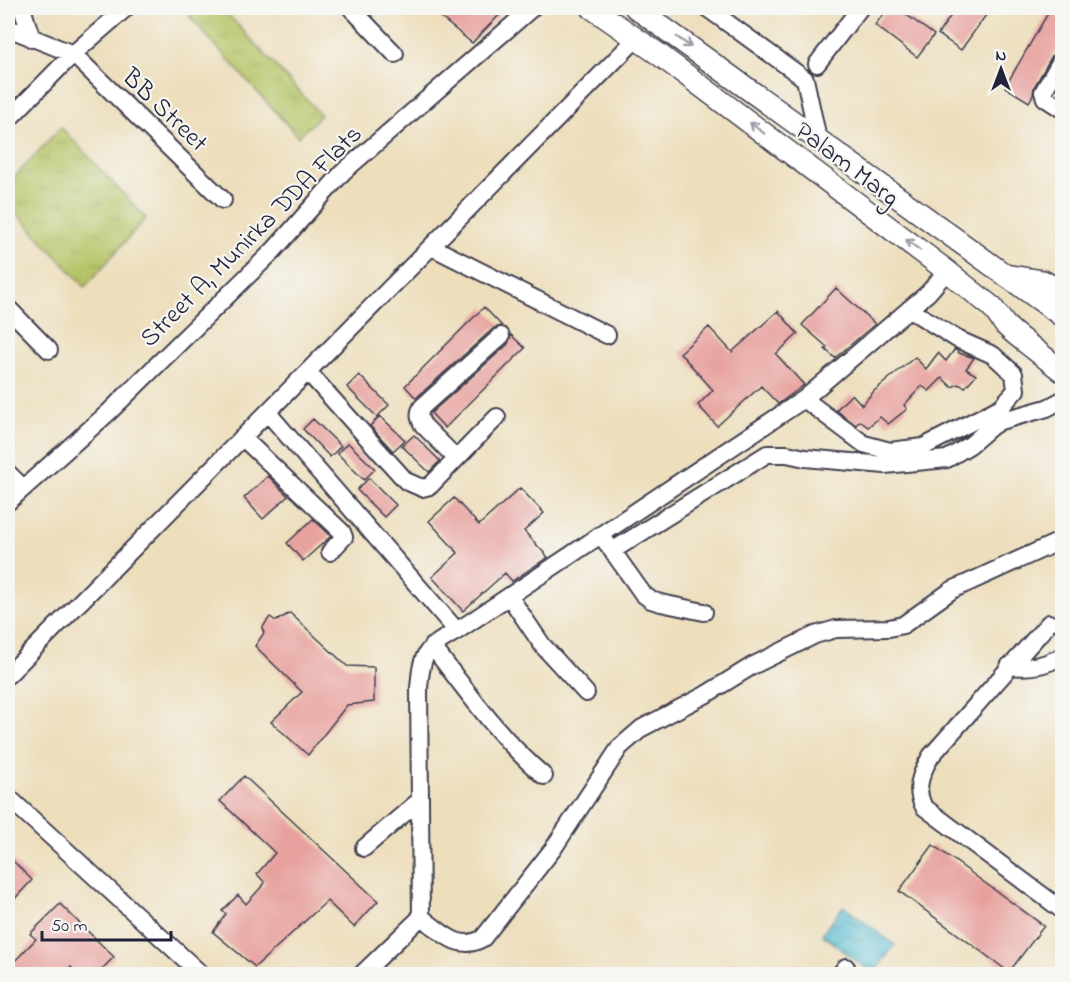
<svg xmlns="http://www.w3.org/2000/svg" width="1070" height="982" font-family="'Indie Flower',sans-serif">
  <defs>
    <pattern id="park-tufts" width="24" height="20" patternUnits="userSpaceOnUse" patternTransform="scale(1.5)"><rect width="24" height="20" fill="#b5c466"/><path d="M3 7l-1-3M5 7V3M7 7l1-3M15 17l-1-3M17 17v-4M19 17l1-3" fill="none" stroke="#9ba859"/></pattern>
    <pattern id="water-waves" width="16" height="10" patternUnits="userSpaceOnUse" patternTransform="scale(1.5)"><rect width="16" height="10" fill="#53bcd0"/><path d="M0 5q4-4 8 0t8 0" fill="none" stroke="#4498aa"/></pattern>
  </defs>
  <rect width="100%" height="100%" fill="#f6f6f2"/>
  <filter id="ink" filterUnits="userSpaceOnUse"><feTurbulence type="fractalNoise" baseFrequency=".0167" numOctaves="2"/><feDisplacementMap in="SourceGraphic" scale="12" xChannelSelector="R" yChannelSelector="G"/><feConvolveMatrix kernelMatrix="1 2 1 2 8 2 1 2 1" color-interpolation-filters="sRGB"/></filter>
  <filter id="wash" filterUnits="userSpaceOnUse"><feTurbulence type="fractalNoise" baseFrequency=".008" numOctaves="4" result="noise"/><feDisplacementMap in="SourceGraphic" scale="24" xChannelSelector="R" yChannelSelector="G"/><feGaussianBlur stdDeviation="1.35" result="paint"/><feColorMatrix in="noise" values="0 0 0 0 0 0 0 0 0 0 0 0 0 0 0 0 0 1.4 0 .05"/><feComposite in="paint" operator="in"/></filter>
  <g filter="url(#wash)">
    <rect width="100%" height="100%" fill="#eddebc"/>
    <path fill="url(#park-tufts)" stroke="#6c7350" stroke-width="1.5" d="M198,8H222L321,115L298,137L189,16Z
      M61,127L146,218L85,287L8,204V184Z"/>
    <path fill="url(#water-waves)" stroke="#3a6f86" stroke-width="1.5" d="M843,906L895,945L873,974L822,934Z"/>
    <g id="blocks">
      <path fill="#e7a09d" d="M446,8H506L472,43L439,16Z
        M888,8H897L934,35L917,57L875,25Z
        M956,8H991L961,50L938,34Z
        M1051,8H1062V45L1053,54L1034,87L1033,95L1029,102L1005,87Z
        M836,288L875,324L835,358L825,349L827,347L802,325Z
        M484,307L502,326L494,328L416,398L405,386Z
        M778,311L798,334L776,354L804,385L778,404L761,386L717,426L698,405L713,390L680,353L709,327L732,352Z
        M511,335L525,348L445,428L431,413L508,344Z
        M955,349L959,353L974,358L966,369L976,375L965,387L958,384L952,387L942,378L929,391L922,386L904,405L907,409L888,424L880,417L868,427L860,421L856,425L836,410L852,394L862,405L874,391L915,357L926,369L938,353L946,361Z
        M359,375L389,405L377,417L347,387Z
        M380,416L405,440L393,451L370,426Z
        M313,419L341,446L330,457L303,429Z
        M414,435L440,461L429,472L402,446Z
        M348,443L375,469L364,480L337,453Z
        M268,476L288,496L263,519L244,498Z
        M369,478L396,505L384,517L357,490Z
        M520,488L544,513L524,531L548,557L512,581L505,573L463,611L432,577L458,553L429,521L454,498L479,525Z
        M313,519L331,536L303,561L287,543Z
        M290,613L347,666L374,667V702L347,705L308,755L271,722L302,692L255,646L264,633L262,628L270,617L276,621Z
        M244,776L378,901L354,927L327,901L255,967L213,932L226,914L222,911L238,895L246,904L265,883L257,874L275,853L220,801Z
        M933,845L1044,926L1009,972L899,891Z
        M8,856L32,880L8,906Z
        M60,904L114,957L96,975H79L71,967L63,975H8V968L36,939L30,934Z"/>
    </g>
  </g>
  <g filter="url(#ink)">
    <use href="#blocks" fill-opacity="0" stroke="#403e4e" stroke-width="1.5"/>
    <g fill="none" stroke-linecap="round" stroke-linejoin="round">
      <defs>
        <path id="minor" d="M22,8L32,39
          M351,8L395,54
          M707,8L805,79L818,139
          M8,28L73,54L223,200
          M1062,59L1043,92L1045,98L1062,109
          M817,64L860,8
          M8,120L73,54L126,8
          M432,247L607,335
          M8,308L49,350
          M308,372L406,481L422,488L430,486L497,417
          M804,399L864,444L890,451L923,447L1001,407L1016,390L1014,374L993,355L957,339L909,309
          M268,413L457,631
          M243,438L342,532L344,537L330,552
          M456,458L423,425C419,418 418,414 422,407L501,336
          M8,473L23,488
          M8,502L109,412L274,250L343,172L532,8
          M606,542L643,594L651,600L661,603L704,612
          M612,551L767,454H787L805,458L885,465L947,459L970,445L992,426L1000,421L1047,408L1062,400
          M509,596L543,646L586,693
          M1049,623L931,756C921,773 914,789 924,807L1062,910
          M432,646C467,691 500,739 544,776
          M1009,666C1029,668 1045,666 1062,656
          M8,675L636,39
          M8,797L201,974
          M364,848L420,800
          M421,917C440,931 459,953 483,938L553,849L620,747L642,728L705,695L752,666L815,635L836,629L889,628L903,625L952,590L1062,540
          M362,974L421,917L419,688C422,651 425,650 457,631L804,399L928,293L947,271
          M840,974L846,967"/>
        <path id="major" d="M592,8L657,53L947,271L992,307L1005,325L1015,334L1062,371
          M636,8L1062,316
          M1011,276L1043,281L1062,292"/>
      </defs>
      <use href="#minor" stroke="#403e4e" stroke-width="20"/>
      <use href="#major" stroke="#403e4e" stroke-width="24"/>
      <use href="#minor" stroke="#fff" stroke-width="16"/>
      <use href="#major" stroke="#fff" stroke-width="21"/>
    </g>
    <defs><path id="oneway-shaft" d="M-6 0H5M1.5-3L5.5 0L1.5 3" fill="none" stroke-width="1.6" stroke-linecap="round" stroke-linejoin="round" transform="scale(1.5)"/></defs>
    <g stroke="#9c9ca7">
      <use href="#oneway-shaft" transform="translate(684 42) rotate(36)"/>
      <use href="#oneway-shaft" transform="translate(757 128) rotate(-143)"/>
      <use href="#oneway-shaft" transform="translate(913 245) rotate(-143)"/>
    </g>
  </g>
  <g text-anchor="middle" stroke-width="4.5" stroke-linejoin="round" paint-order="stroke">
    <g font-size="26" fill="#22223b" stroke="#f6f6f2">
      <text transform="translate(166 109) rotate(44)" y="9">BB Street</text>
      <text transform="translate(848 163) rotate(37)" y="9">Palam Marg</text>
      <text transform="translate(250 235) rotate(-45)" y="9">Street A, Munirka DDA Flats</text>
    </g>
  </g>
  <rect width="1070" height="982" fill="none" stroke="#f6f6f2" stroke-width="30"/>
  <g transform="translate(1001 69)" stroke="#f6f6f2" stroke-width="4.5" paint-order="stroke">
  <path d="M0-4.5L10 22L0 15L-10 22Z" fill="#22223b"/>
  <text y="-9" font-size="16" font-weight="bold" text-anchor="middle" fill="#22223b">N</text>
  </g>
  <path d="M42 931v9h129v-9" fill="none" stroke="#22223b" stroke-width="3"/>
  <text x="51" y="931" font-size="18" fill="#22223b" stroke="#f6f6f2" stroke-width="4.5" paint-order="stroke">50 m</text>
</svg>
